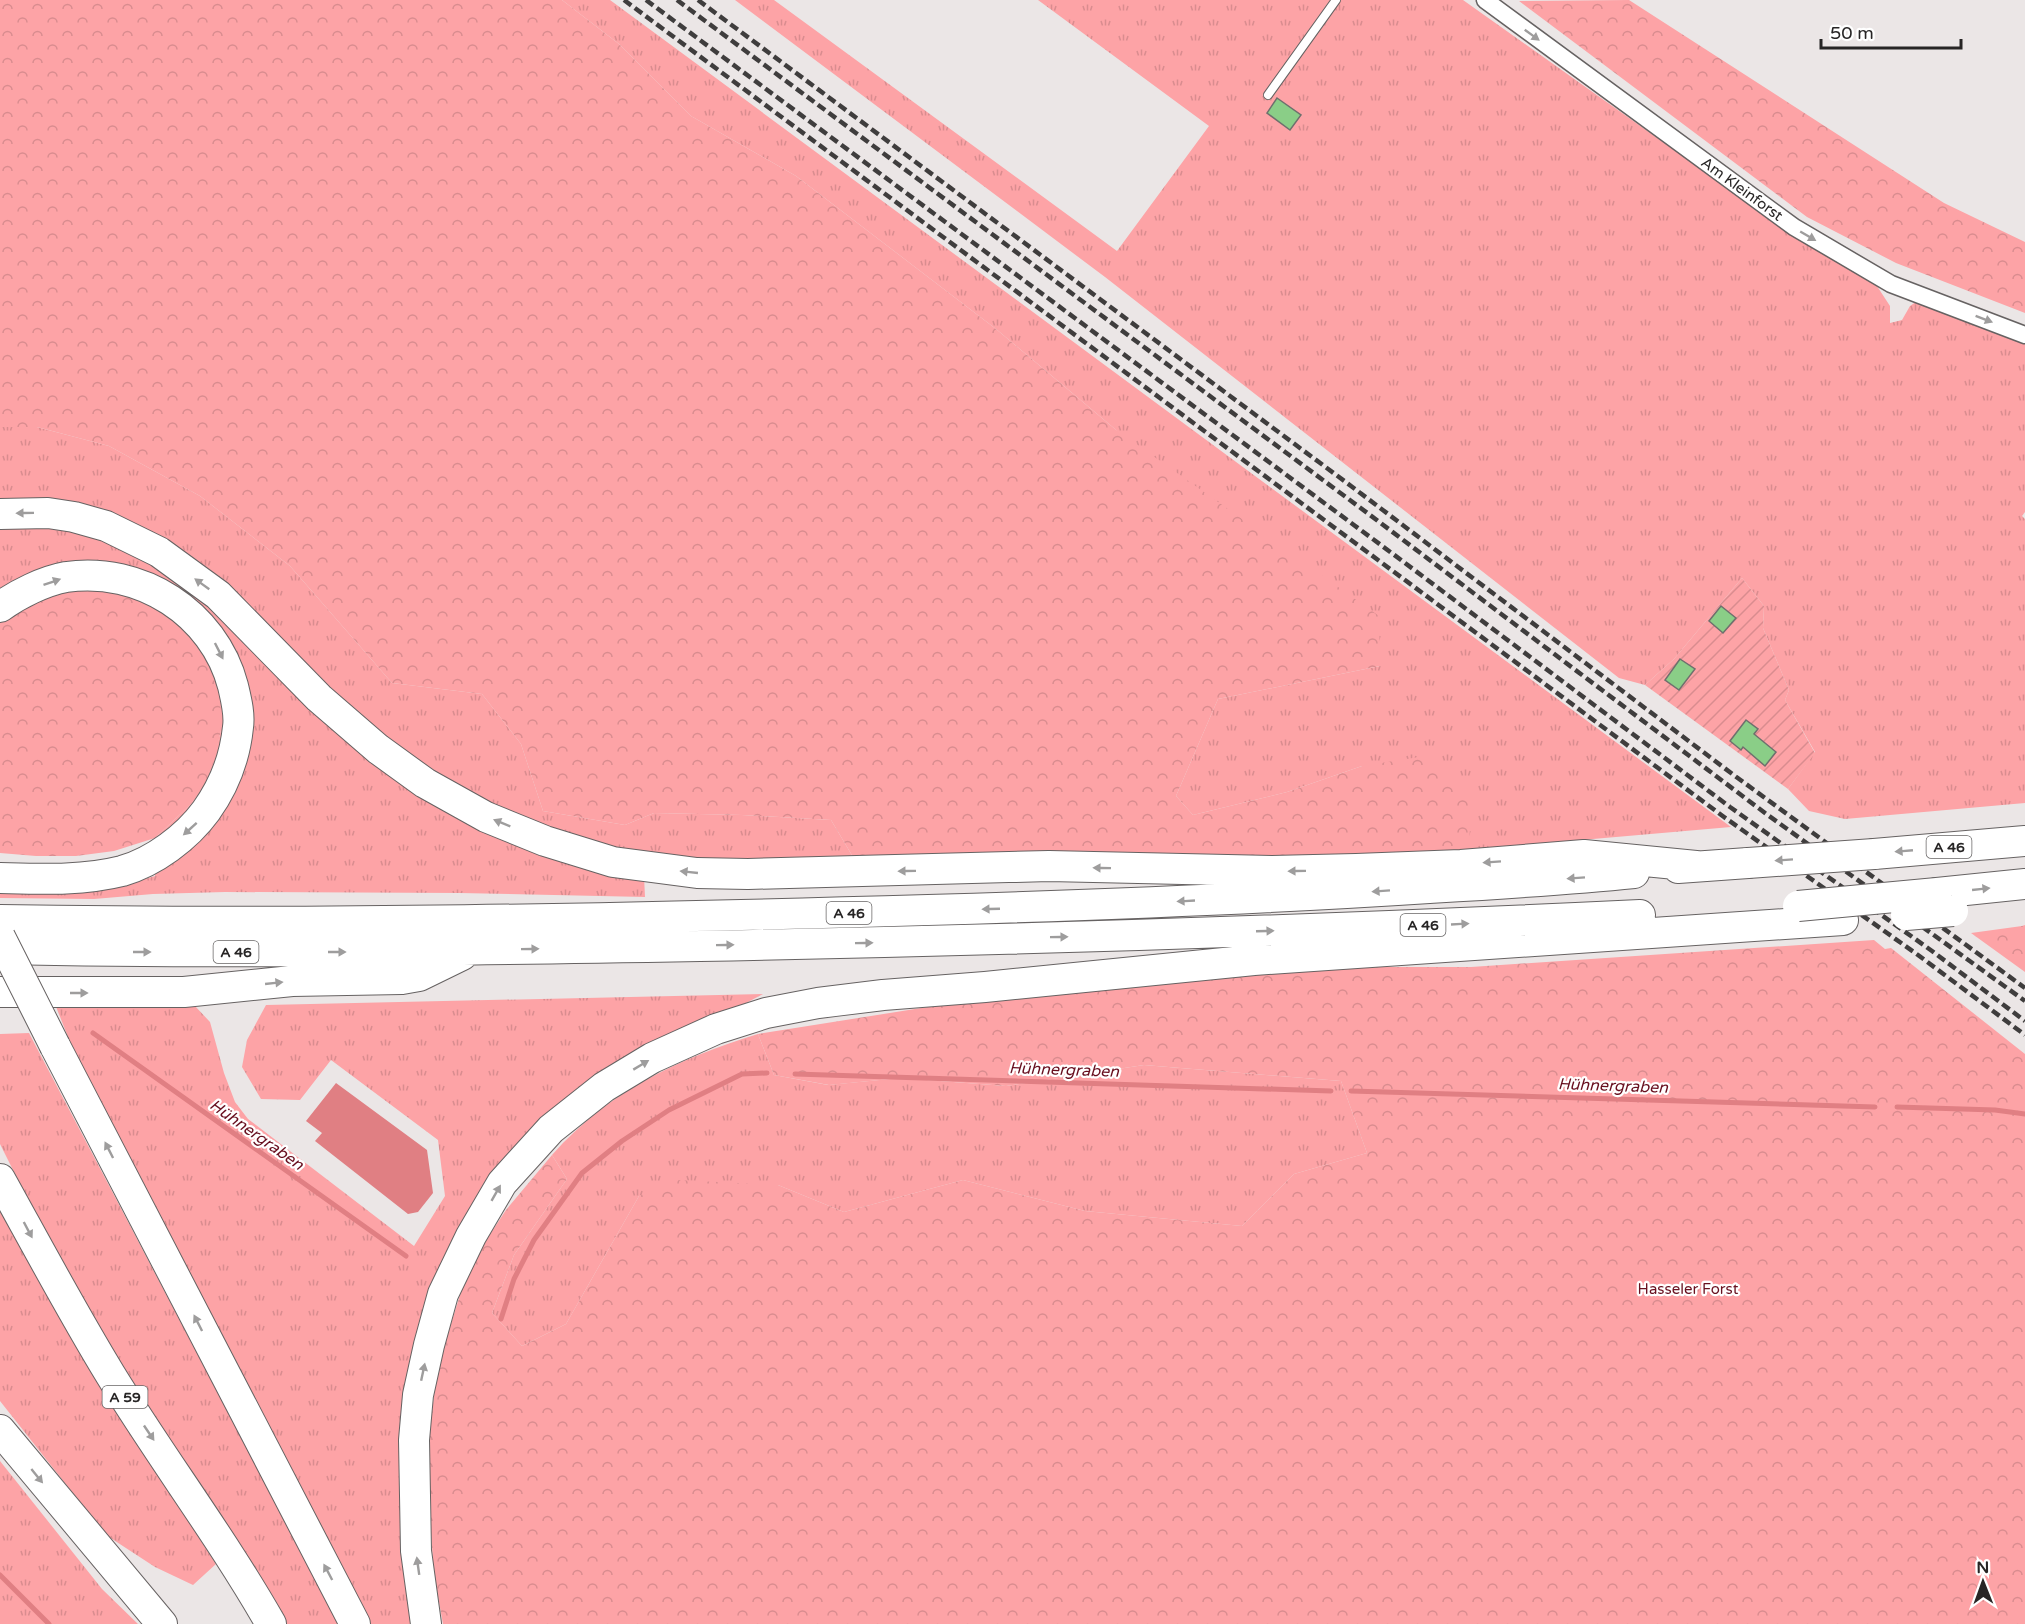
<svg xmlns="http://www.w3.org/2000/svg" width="2025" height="1624" font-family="'Varela Round',sans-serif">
  <defs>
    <pattern id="grass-tufts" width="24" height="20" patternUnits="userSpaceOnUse" patternTransform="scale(1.5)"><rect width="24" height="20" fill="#fda3a6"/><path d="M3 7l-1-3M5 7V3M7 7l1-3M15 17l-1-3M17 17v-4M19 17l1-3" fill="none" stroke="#d98c8f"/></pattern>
    <pattern id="forest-crowns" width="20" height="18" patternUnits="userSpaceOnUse" patternTransform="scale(1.5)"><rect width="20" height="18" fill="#fda3a6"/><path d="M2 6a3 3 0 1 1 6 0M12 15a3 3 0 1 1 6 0" fill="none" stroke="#d98c8f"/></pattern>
    <pattern id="garden-furrows" width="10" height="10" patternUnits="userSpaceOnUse" patternTransform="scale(1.5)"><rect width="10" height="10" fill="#fda3a6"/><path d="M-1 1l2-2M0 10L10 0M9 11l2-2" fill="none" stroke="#d98c8f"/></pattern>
  </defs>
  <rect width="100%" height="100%" fill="#ebe6e6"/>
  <path fill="url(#grass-tufts)" d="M562,0H610L1731,827L1468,850L1362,766L1287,792L1193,815L1176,796L1218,699L1380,666L1115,429L996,329L796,176L691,116L619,44Z
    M735,0H774L1117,251L1209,126L1038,0H1463L1802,241L1875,283L1890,306V323L1902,320L1910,306L1920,299L2025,339V512L2022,516L2025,519V803L1845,819L1809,811L1788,789L1815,752L1785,700L1789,690L1763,628L1764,606L1742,578L1674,659L1645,685L1619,678L1105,277Z
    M0,427H37L109,446L200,496L290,566L392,683L482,694L521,744L543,811L625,825L654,813L742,815L831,820L853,857C783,860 713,860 643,855L645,897L459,893L225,892L153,894L94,899L0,898V891L128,884L155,876V838L191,804L207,783L221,730L0,621Z
    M763,994L586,1088L435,1289L417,1624H368L79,1065L55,1004L195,1006L210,1022L224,1073L235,1102L248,1119L414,1246L445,1196L438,1140L331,1060L300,1100L261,1099L242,1067L247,1040L266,1005Z
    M29,1033L339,1624H287L115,1355L53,1250L0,1144V1034Z
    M758,1034L774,1075L828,1085L900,1078L1006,1086L1144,1065L1341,1081L1367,1153L1294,1174L1242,1226L1085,1211L963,1180L844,1212L778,1185L639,1196L566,1324L522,1346L492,1313L514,1255L567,1179L552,1155C609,1091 677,1059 758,1034Z
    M0,1200L109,1398L216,1564L193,1585L155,1567L106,1535L0,1401Z
    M0,1461L102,1589L138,1624H0Z"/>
  <path fill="url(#forest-crowns)" d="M0,0H562L619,44L691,116L796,176L996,329L1115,429L1379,616L1380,666L1218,699L1176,796L1193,815L1287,792L1362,766L1419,757L1473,799L1468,850L1272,860L853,857L831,820L742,815L654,813L625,825L543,811L521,744L482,694L392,683L290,566L200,496L109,446L37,427H0Z
    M1629,0L1944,203L2025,242V313L1896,263L1807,217L1519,1Z
    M76,589L96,590L142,598L173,617L200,649L212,674L220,699L221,730L215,756L207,783L191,804L155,838L114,851L76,856H36L0,853V621L39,598Z
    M2025,925V972L1971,933L2022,926Z
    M1874,940L1885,949L1891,948L2025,1054V1624H443L434,1575L426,1461L436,1379L445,1343L469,1266L506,1210L552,1155L567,1179L514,1255L492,1313L522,1346L566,1324L639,1196L676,1180L778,1185L844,1212L963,1180L1085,1211L1242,1226L1294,1174L1367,1153L1341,1081L1144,1065L1006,1086L900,1078L829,1085L774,1075L758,1034L965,1001L1338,967H1471Z"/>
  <path fill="url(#garden-furrows)" d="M1742,578L1764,606L1763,628L1789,690L1785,700L1815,753L1788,789L1645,685L1674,659Z"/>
  <path fill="#e07f83" d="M336,1083L427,1150L433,1193L418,1212L408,1214L315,1141L322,1133L306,1121Z"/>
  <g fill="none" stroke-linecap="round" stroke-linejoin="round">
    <path stroke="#e07f83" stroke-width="5" d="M93,1033L406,1256
      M795,1074L1331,1091
      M1351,1091L1875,1107
      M1897,1107L1995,1110L2025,1114
      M501,1319L514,1279L534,1240L582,1173L622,1141L669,1110L742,1074L767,1073
      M0,1575L49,1624"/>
  </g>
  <path fill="#8ace87" stroke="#6e706d" stroke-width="1.5" d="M1277,98L1301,115L1290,130L1267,113Z
    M1721,606L1736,618L1723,633L1709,621Z
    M1680,659L1695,669L1679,690L1665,680Z
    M1746,720L1758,729L1754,734L1776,752L1765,766L1743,747L1741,750L1730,741Z"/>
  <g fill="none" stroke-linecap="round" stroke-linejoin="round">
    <defs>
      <path id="service" d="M1268,95L1336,0"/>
      <path id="minor" d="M1485,0L1794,227L1891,284L2025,335"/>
      <path id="motorway" d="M0,514L48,513L74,517L106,526L159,552L218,595L319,698L378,749L425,783L486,817L545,841L613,862L697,873L748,874L1049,866L1272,871L1356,869L1461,865L1584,855L1696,866
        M0,607C18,594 44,581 66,577C140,566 214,613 233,686C236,699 240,714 238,727C235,757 224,786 206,811C187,837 154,862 122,871C82,881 41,879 0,878
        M1874,854L2025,841
        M1678,868L1748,863
        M1937,893L2025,884
        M0,920C310,925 619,919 928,910C1095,905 1262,899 1429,888C1497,884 1566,880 1634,873
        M0,949C234,954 467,950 700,946C1014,940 1327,930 1640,915
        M0,992H184L292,981L402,979L419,976L462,955
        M55,1046L355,1624
        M0,1179C36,1244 71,1310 110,1374C162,1459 222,1538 271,1624
        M0,1430L162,1624
        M426,1624L416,1551L414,1440L418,1395L429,1345L443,1294L471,1236L502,1183L551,1129L604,1087L652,1058L716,1029L766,1013L818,1003L883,995L985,987L1254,960L1843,920"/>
    </defs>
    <use href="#service" stroke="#666262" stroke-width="10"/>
    <use href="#minor" stroke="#666262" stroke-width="19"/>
    <use href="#motorway" stroke="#666262" stroke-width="32"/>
    <use href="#service" stroke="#fff" stroke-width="8"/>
    <use href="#minor" stroke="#fff" stroke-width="16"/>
    <use href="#motorway" stroke="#fff" stroke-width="30"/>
    <path stroke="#3f3d3d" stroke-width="4.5" stroke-dasharray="9 4.5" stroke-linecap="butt" d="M624,0L1724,817L1918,955L2025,1035
      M646,0L1393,554L1730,807L1932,951L2025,1021
      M677,0L1370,515L1765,813L2025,1001
      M698,0L1351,486L1735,776L2025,988"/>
    <defs>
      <path id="motorway-bridge" d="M1748,863L1874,854
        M1798,906L1937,893
        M1906,915L1953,911
        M0,937L55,1046"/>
    </defs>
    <use href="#motorway-bridge" stroke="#666262" stroke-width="32" stroke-linecap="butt"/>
    <use href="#motorway-bridge" stroke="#fff" stroke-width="30"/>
  </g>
  <defs><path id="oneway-solid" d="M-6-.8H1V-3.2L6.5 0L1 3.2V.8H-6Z" transform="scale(1.5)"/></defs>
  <g fill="#9e9d9d">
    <use href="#oneway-solid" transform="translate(1532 35) rotate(36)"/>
    <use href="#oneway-solid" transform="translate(1808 236) rotate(30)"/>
    <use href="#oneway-solid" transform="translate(1984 319) rotate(21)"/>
    <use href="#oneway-solid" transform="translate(25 513) rotate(179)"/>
    <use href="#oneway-solid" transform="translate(52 582) rotate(-19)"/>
    <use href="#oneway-solid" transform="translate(202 584) rotate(-144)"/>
    <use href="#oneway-solid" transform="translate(219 651) rotate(63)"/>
    <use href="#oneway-solid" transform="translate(502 823) rotate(-158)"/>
    <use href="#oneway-solid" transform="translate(190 829) rotate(138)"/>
    <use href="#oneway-solid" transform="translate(1904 851) rotate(175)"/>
    <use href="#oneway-solid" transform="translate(1784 860) rotate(176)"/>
    <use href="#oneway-solid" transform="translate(1492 862) rotate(176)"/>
    <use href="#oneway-solid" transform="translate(1102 868) rotate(-179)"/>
    <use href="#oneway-solid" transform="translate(907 871) rotate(179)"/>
    <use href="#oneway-solid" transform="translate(1297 871) rotate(179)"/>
    <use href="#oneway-solid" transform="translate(689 872) rotate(-174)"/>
    <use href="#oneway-solid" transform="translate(1576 878) rotate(176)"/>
    <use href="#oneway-solid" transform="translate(1981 889) rotate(-6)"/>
    <use href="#oneway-solid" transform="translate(1381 891) rotate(176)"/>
    <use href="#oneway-solid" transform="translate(1186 901) rotate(177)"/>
    <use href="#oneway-solid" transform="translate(991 909) rotate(178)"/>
    <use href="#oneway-solid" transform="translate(1460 924) rotate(-3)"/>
    <use href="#oneway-solid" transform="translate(1265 931) rotate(-2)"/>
    <use href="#oneway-solid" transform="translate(1059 937) rotate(-1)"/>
    <use href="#oneway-solid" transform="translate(864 943) rotate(-1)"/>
    <use href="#oneway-solid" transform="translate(725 945) rotate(-1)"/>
    <use href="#oneway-solid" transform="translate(530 949) rotate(-1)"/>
    <use href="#oneway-solid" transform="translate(142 952)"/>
    <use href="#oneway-solid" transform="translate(337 952)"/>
    <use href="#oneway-solid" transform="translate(274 983) rotate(-6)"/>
    <use href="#oneway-solid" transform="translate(79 993)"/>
    <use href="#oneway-solid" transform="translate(641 1065) rotate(-31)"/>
    <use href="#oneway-solid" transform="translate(109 1150) rotate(-117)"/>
    <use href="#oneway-solid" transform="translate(496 1193) rotate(-60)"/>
    <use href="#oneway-solid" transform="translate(28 1230) rotate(62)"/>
    <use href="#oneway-solid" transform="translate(198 1323) rotate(-117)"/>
    <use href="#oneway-solid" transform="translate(423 1372) rotate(-78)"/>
    <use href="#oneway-solid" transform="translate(149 1433) rotate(56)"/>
    <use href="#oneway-solid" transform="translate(37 1476) rotate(51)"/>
    <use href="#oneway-solid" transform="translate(418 1566) rotate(-98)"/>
    <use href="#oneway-solid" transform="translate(328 1572) rotate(-118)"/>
  </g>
  <g text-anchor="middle" stroke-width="4.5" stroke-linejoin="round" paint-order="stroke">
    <g fill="#fff" stroke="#686666" stroke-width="1.5">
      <rect x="1926.5" y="836" width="45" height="22" rx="4.5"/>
      <rect x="826.5" y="902" width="45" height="22" rx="4.5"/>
      <rect x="1400.5" y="914" width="45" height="22" rx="4.5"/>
      <rect x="213.5" y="941" width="45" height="22" rx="4.5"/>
      <rect x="102.5" y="1386" width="45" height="22" rx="4.5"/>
    </g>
    <g font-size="14" font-weight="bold" fill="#272525">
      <text x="1949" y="852">A 46</text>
      <text x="849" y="918">A 46</text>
      <text x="1423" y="930">A 46</text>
      <text x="236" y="957">A 46</text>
      <text x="125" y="1402">A 59</text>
    </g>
    <g font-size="15" fill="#272525" stroke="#fff">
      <text transform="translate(1742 189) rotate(36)" y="5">Am Kleinforst</text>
    </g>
    <g font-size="15" fill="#691120" stroke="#fff">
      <text x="1688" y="1294">Hasseler Forst</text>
    </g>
    <g font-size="16" font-style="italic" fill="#680f1f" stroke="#fff">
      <text transform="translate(1064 1069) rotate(2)" y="6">Hühnergraben</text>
      <text transform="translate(1613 1085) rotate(2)" y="6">Hühnergraben</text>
      <text transform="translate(257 1134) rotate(35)" y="6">Hühnergraben</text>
    </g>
  </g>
  <g transform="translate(1983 1582) rotate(359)" stroke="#ffffff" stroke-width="4.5" paint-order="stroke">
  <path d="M0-4.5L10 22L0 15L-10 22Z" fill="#272525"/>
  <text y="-9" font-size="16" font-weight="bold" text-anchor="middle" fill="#272525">N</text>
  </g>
  <path d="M1821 39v9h140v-9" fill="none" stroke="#272525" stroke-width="3"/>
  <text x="1830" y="39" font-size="18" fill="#272525" stroke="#ffffff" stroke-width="4.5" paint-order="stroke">50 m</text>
</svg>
